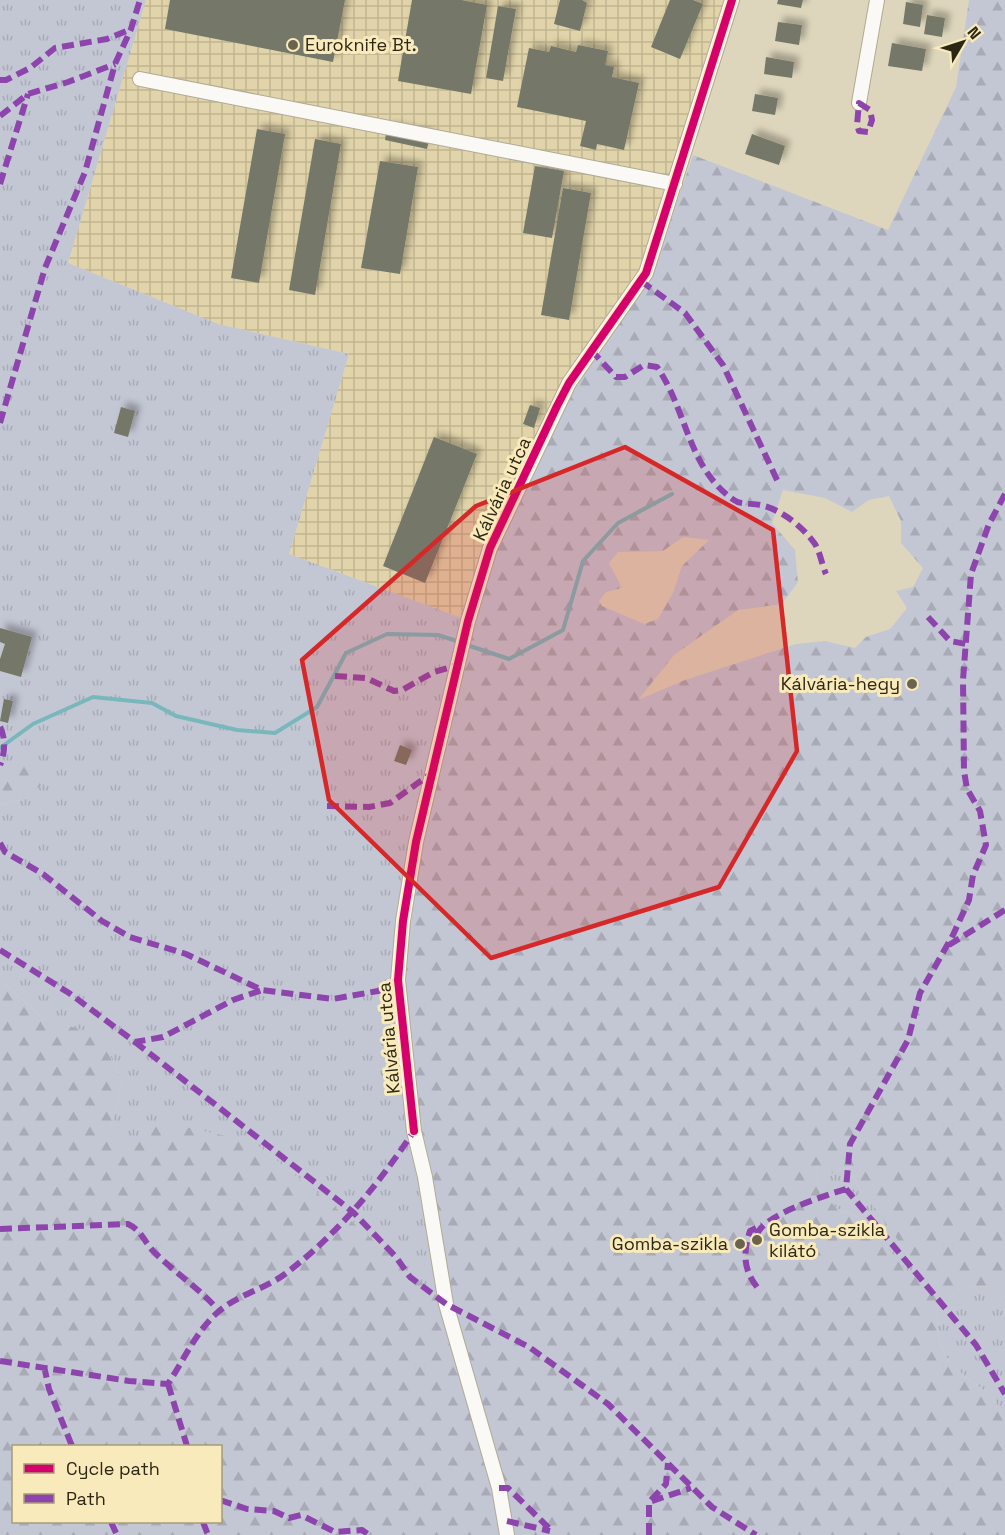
<svg xmlns="http://www.w3.org/2000/svg" width="1005" height="1535" font-family="'Space Grotesk',sans-serif">
  <defs>
    <pattern id="industrial-grid" width="8" height="8" patternUnits="userSpaceOnUse" patternTransform="scale(1.5)"><rect width="8" height="8" fill="#e1d4aa"/><path d="M0 4h8M4 0v8" fill="none" stroke="#c1b691"/></pattern>
    <pattern id="grass-tufts" width="24" height="20" patternUnits="userSpaceOnUse" patternTransform="scale(1.5)"><rect width="24" height="20" fill="#c3c7d4"/><path d="M3 7l-1-3M5 7V3M7 7l1-3M15 17l-1-3M17 17v-4M19 17l1-3" fill="none" stroke="#a8abb5"/></pattern>
    <pattern id="forest-firs" width="22" height="20" patternUnits="userSpaceOnUse" patternTransform="scale(1.5)"><rect width="22" height="20" fill="#c3c7d4"/><path d="M5 1l3.5 6h-7zM16 11l3.5 6h-7z" fill="#a8abb5"/></pattern>
    <filter id="shadow"><feDropShadow dx="5.5" dy="-5.5" stdDeviation="3" flood-color="#0004"/></filter>
  </defs>
  <rect width="100%" height="100%" fill="#ded6bc"/>
  <path fill="url(#industrial-grid)" d="M146,0H726L710,44L658,224L661,248L472,622L289,554L349,354L218,324L68,263Z"/>
  <path fill="url(#grass-tufts)" d="M0,0H146L68,263L218,324L349,354L289,554L472,622L444,752L419,843L446,1304L342,1213L253,1142L131,1151L110,1130L122,1083L102,1037L43,1018L0,980V805L20,800L0,770Z
    M817,1163L831,1174L842,1167L852,1173L861,1192L878,1211L913,1263L914,1281L864,1219L836,1208L818,1186Z
    M964,1286L994,1287L1005,1297V1419C991,1383 957,1381 943,1351C937,1339 938,1321 937,1309Z"/>
  <path fill="url(#forest-firs)" fill-rule="evenodd" d="M969,0H1005V1297L994,1287L964,1286L937,1309C938,1322 937,1340 943,1351C957,1381 991,1383 1005,1419V1535H0V980L43,1018L102,1036L122,1083L110,1130L131,1151L159,1121L253,1142L342,1213L445,1303L419,1132L402,979L419,843L444,752L466,643L495,549L544,442L591,358L645,282L661,248L693,155L888,230L956,87ZM783,490L825,498L852,512L869,500L889,496L901,521V543L923,568L913,587L896,591L907,608L890,629L866,637L855,648L825,641L796,644L685,680L638,700L674,655L738,610L782,604L798,582L795,550L772,523ZM683,537L709,540L682,566L673,593L658,619L644,624L602,606L599,601L606,592L622,588L609,563L618,552L663,551ZM817,1164L831,1174L842,1167L852,1173L861,1192L878,1211L913,1263L914,1280L864,1219L836,1208L818,1186ZM14,1446H220V1522H14Z
    M24,762L41,785L20,800L0,805V770L4,774Z"/>
  <g fill="none" stroke-linecap="round" stroke-linejoin="round">
    <path stroke="#78b8bd" stroke-width="4" d="M467,645L509,659L563,630L583,561L618,523L672,494
      M0,748L33,724L93,697L152,703L176,716L237,730L275,733L317,707L346,653L387,634L438,635L460,642"/>
  </g>
  <path fill="#757868" filter="url(#shadow)" d="M170,0H345L333,62L165,29Z
    M412,0H461L487,5L471,94L398,81Z
    M560,0H582L587,3L580,31L554,24Z
    M670,0H693L703,4L680,59L651,47Z
    M778,0H803L801,8L777,4Z
    M906,2L923,5L920,27L903,24Z
    M498,6L516,9L503,81L486,78Z
    M927,15L945,18L942,37L924,34Z
    M778,22L802,25L799,45L775,41Z
    M892,43L926,49L922,71L888,66Z
    M578,45L608,51L605,65L614,67L612,77L639,83L624,150L597,144L596,150L580,146L586,121L517,107L529,48L549,52L551,46L576,52Z
    M766,57L794,62L792,78L764,74Z
    M755,94L778,98L775,115L752,111Z
    M387,127L430,136L427,149L385,140Z
    M257,129L285,134L259,283L231,278Z
    M752,134L785,146L779,165L745,154Z
    M315,139L341,144L315,295L289,290Z
    M380,161L418,167L400,274L361,268Z
    M535,166L564,171L552,238L523,233Z
    M563,188L591,193L569,320L541,315Z
    M530,405L540,408L534,428L523,424Z
    M121,407L135,411L128,437L114,433Z
    M434,437L477,454L425,583L383,566Z
    M0,628L32,637L21,677L0,671V659L5,644L0,642Z
    M4,699L13,701L8,723L0,721Z
    M400,745L412,750L406,765L394,761Z"/>
  <g fill="none" stroke-linecap="round" stroke-linejoin="round">
    <defs>
      <path id="minor" d="M140,79L675,184
        M859,103L877,0
        M507,1535L499,1488L446,1304L425,1177L414,1131L398,980L403,921L416,842L468,621L490,548L569,383L646,273L732,0"/>
    </defs>
    <use href="#minor" stroke="#b0aa96" stroke-width="16"/>
    <use href="#minor" stroke="#faf9f5" stroke-width="14"/>
    <path stroke="#8e44ad" stroke-width="6" stroke-dasharray="12 6" stroke-linecap="butt" d="M0,80H6L30,68L55,48L107,39L131,29
      M859,103L870,110L872,120L868,132L859,131L857,125Z
      M0,116L28,94L68,82L115,64
      M0,184L28,94
      M641,281L685,313L723,365L778,482
      M591,350L616,377H625L644,365L657,367C687,410 688,469 734,500C740,505 752,503 760,505C781,509 803,527 815,544C820,552 822,565 826,574
      M0,423L45,268L85,172L115,64L131,29L140,0
      M1005,494L989,524L971,574L963,680L964,771L967,789L980,811L986,845L973,875L969,900L953,935L920,993L908,1040L850,1144L846,1189L976,1345L1005,1394
      M928,617L950,641L966,644
      M335,676L366,678L394,691L402,690L434,672L458,665
      M0,727C6,738 5,754 0,765
      M327,806L369,807L390,803L432,773
      M0,843L5,852L43,874L102,921L130,937L186,954L262,990L333,999L378,991L398,980
      M949,945L1005,910
      M0,950L69,993L135,1042L163,1037L233,1000L262,990
      M135,1042L353,1212L396,1257L410,1277L446,1304L529,1347L608,1404L712,1507L756,1535
      M0,1229L128,1224C143,1231 144,1243 156,1254C177,1274 200,1289 219,1311
      M757,1235C762,1215 827,1195 846,1189
      M757,1287C743,1269 743,1253 750,1231L762,1225
      M0,1361L129,1381L168,1384C183,1361 197,1330 218,1312C237,1295 265,1289 285,1274C337,1235 378,1185 414,1131
      M44,1366L49,1389L72,1446
      M168,1384L187,1446
      M499,1488H508L553,1532
      M220,1500L247,1509L274,1511L289,1518L301,1515L335,1532L362,1530L369,1535
      M651,1500L666,1484L668,1463
      M507,1521L550,1531
      M111,1522L117,1535
      M203,1522L208,1535
      M649,1535V1502L691,1488"/>
    <defs>
      <path id="cycleway" d="M414,1131L398,980L403,921L416,842L468,621L490,548L557,406L569,383L646,273L732,0"/>
    </defs>
    <use href="#cycleway" stroke="#f9eabb" stroke-width="11"/>
    <use href="#cycleway" stroke="#d6006c" stroke-width="8"/>
  </g>
  <path fill="#d62828" fill-opacity="0.2" stroke="#d62828" stroke-width="4.5" stroke-linejoin="round" d="M625,447L773,530L797,751L719,887L491,958L329,800L302,660L476,506Z"/>
  <g fill="#6a644f" stroke="#f9eabb" stroke-width="2">
    <circle cx="293" cy="45" r="6"/>
    <circle cx="912" cy="684" r="6"/>
    <circle cx="757" cy="1240" r="6"/>
    <circle cx="740" cy="1244" r="6"/>
  </g>
  <g text-anchor="middle" stroke-width="6" stroke-linejoin="round" paint-order="stroke">
    <g font-size="18" fill="#2c2614" stroke="#f9eabb" text-anchor="start">
      <text x="305" y="51">Euroknife Bt.</text>
      <text x="900" y="690" text-anchor="end">Kálvária-hegy</text>
      <text x="769" y="1236">Gomba-szikla<tspan x="769" dy="21">kilátó</tspan></text>
      <text x="728" y="1250" text-anchor="end">Gomba-szikla</text>
    </g>
    <g font-size="18" fill="#2c2614" stroke="#f9eabb">
      <text transform="translate(502 489) rotate(-65)" y="6">Kálvária utca</text>
      <text transform="translate(389 1038) rotate(-95)" y="6">Kálvária utca</text>
    </g>
  </g>
  <rect x="12" y="1445" width="210" height="78" fill="#f9eabb" stroke="#a79c78" stroke-width="1.5"/>
  <rect x="24" y="1464" width="30" height="9" fill="#d6006c" stroke="#a79c78" stroke-width="1.5"/>
  <text x="66" y="1475" font-size="18" fill="#2c2614">Cycle path</text>
  <rect x="24" y="1494" width="30" height="9" fill="#8e44ad" stroke="#a79c78" stroke-width="1.5"/>
  <text x="66" y="1505" font-size="18" fill="#2c2614">Path</text>
  <g transform="translate(963 42) rotate(51)" stroke="#f9eabb" stroke-width="4.5" paint-order="stroke">
  <path d="M0-4.5L10 22L0 15L-10 22Z" fill="#2c2614"/>
  <text y="-9" font-size="16" font-weight="bold" text-anchor="middle" fill="#2c2614">N</text>
  </g>
</svg>
